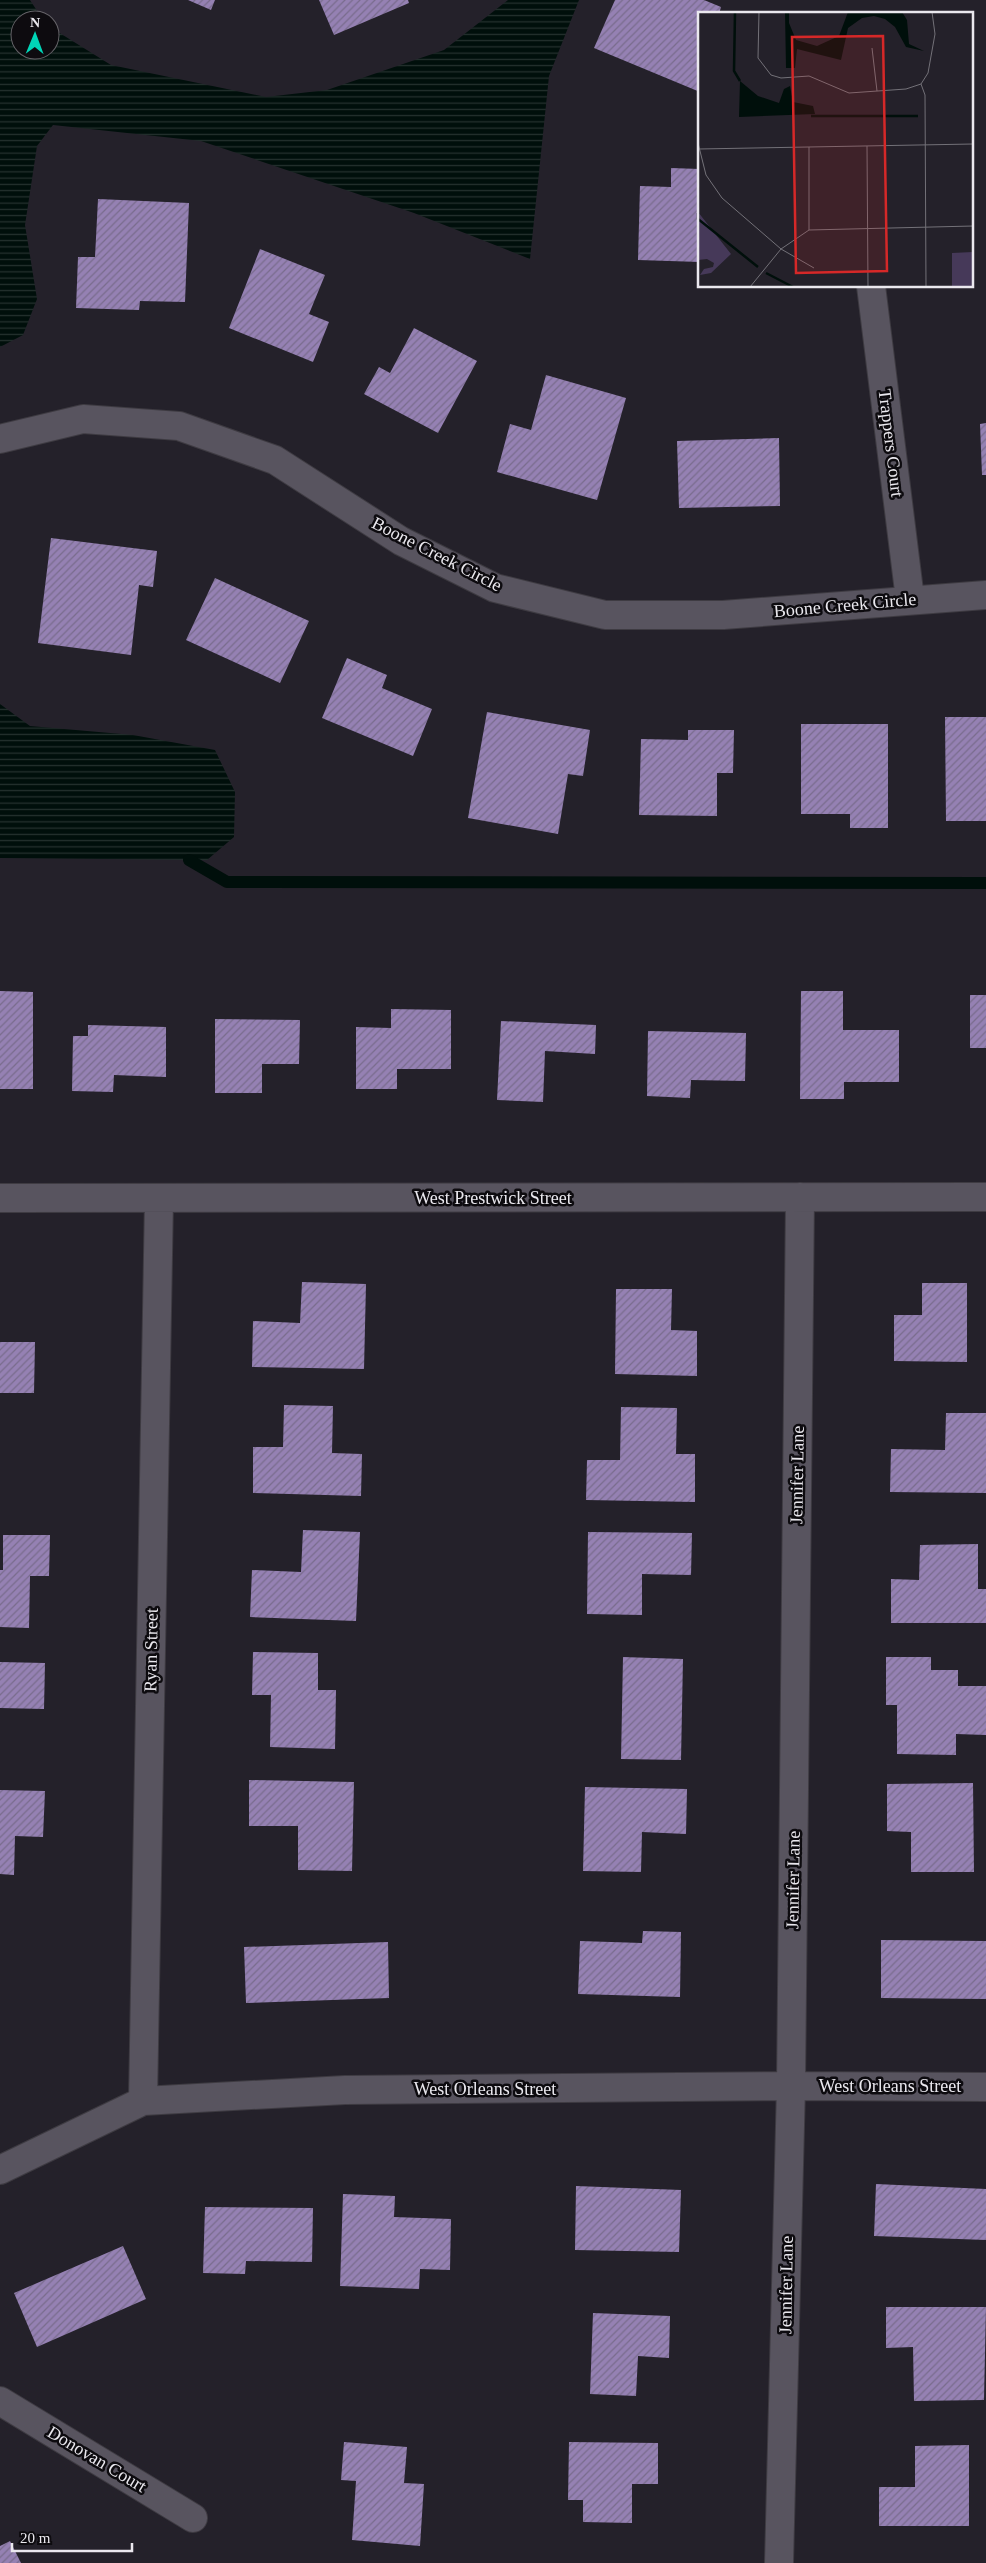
<svg xmlns="http://www.w3.org/2000/svg" width="986" height="2563" font-family="Georgia,serif">
  <defs>
    <pattern id="water-rules" width="6" height="5" patternUnits="userSpaceOnUse" patternTransform="scale(1.25)"><rect width="6" height="5" fill="#000f0b"/><path d="M0 2.5h6" fill="none" stroke="#25322f"/></pattern>
    <pattern id="building-hatch" width="6" height="6" patternUnits="userSpaceOnUse" patternTransform="scale(1.25)"><rect width="6" height="6" fill="#9581b3"/><path d="M-1 1l2-2M0 6l6-6M5 7l2-2" fill="none" stroke="#796c8d"/></pattern>
  </defs>
  <rect width="100%" height="100%" fill="#24212a"/>
  <path fill="url(#water-rules)" d="M0,0H30L43,20H20V50H50V27L111,65L266,97L327,90L444,50L508,0H579L549,76L530,259L414,213L201,141L53,125L37,146L25,225L37,299L23,335L0,347Z
    M0,704L30,726L133,735L215,750L235,792L234,837L207,860L0,858Z"/>
  <g fill="none" stroke-linecap="round" stroke-linejoin="round">
    <path stroke="#000f0b" stroke-width="12" d="M189,860L227,882L986,883"/>
  </g>
  <path fill="url(#building-hatch)" d="M188,0H215L211,10Z
    M319,0H408L409,3L334,35Z
    M615,0H704L721,7L719,14H700V92L594,48Z
    M671,168L700,169V262L638,260L640,186L671,187Z
    M98,199L189,203L185,302L140,301L139,310L76,308L78,257H95Z
    M260,249L325,275L309,314L329,322L313,362L229,328Z
    M414,328L477,361L438,433L364,394L379,367L390,373Z
    M546,375L626,398L597,500L497,472L510,424L531,430Z
    M986,423V475H982L980,424Z
    M779,438L780,506L679,508L677,441Z
    M51,538L157,551L153,587L139,585L131,655L38,643Z
    M215,578L309,621L280,683L186,640Z
    M347,658L387,675L382,688L432,709L413,756L322,718Z
    M487,712L590,730L583,776L568,774L558,834L468,818Z
    M945,717H986V821H946Z
    M801,724H888V828H850V814H801Z
    M688,730H734L733,773H717V816L639,815L641,739L688,740Z
    M0,991L33,992V1089H0Z
    M801,991H843V1030H899V1082H844V1099H800Z
    M970,995H986V1048H970Z
    M391,1009L451,1010V1069H397V1089H356V1027L391,1028Z
    M215,1019L300,1020L299,1064H262V1093H215Z
    M501,1021L596,1025L595,1054L545,1051L543,1102L497,1100Z
    M88,1025L166,1027V1077L114,1075L113,1092L72,1091L73,1036H88Z
    M648,1031L746,1033L745,1081L691,1080L690,1098L647,1096Z
    M302,1282L366,1284L364,1369L252,1367L253,1321L300,1323Z
    M922,1283H967V1362L894,1361V1315H922Z
    M616,1289H672L671,1330L697,1331V1376L615,1374Z
    M0,1342H35L34,1393H0Z
    M284,1405L333,1406L332,1453L362,1454L361,1496L253,1493V1447H283Z
    M621,1407L677,1408L676,1454H695V1502L586,1500L587,1460H620Z
    M946,1413H986V1493L890,1492L891,1449L945,1450Z
    M303,1530L360,1532L356,1621L250,1617L252,1570L301,1572Z
    M588,1532L692,1533L691,1575L642,1574V1615L587,1614Z
    M3,1535H50L49,1576H30L29,1628L0,1627V1570H3Z
    M978,1544V1589H986V1623H891V1579L919,1580L920,1545Z
    M253,1652L318,1653V1690H336L335,1749L270,1747L271,1695H252Z
    M623,1657L683,1659L681,1760L621,1759Z
    M886,1657H931V1670H958V1686H986V1735L956,1734V1755L897,1754V1705H886Z
    M0,1662L45,1663L44,1709L0,1708Z
    M249,1780L354,1782L352,1871L298,1870V1826H249Z
    M973,1783L974,1872H911V1832L887,1831V1784Z
    M585,1787L687,1789L686,1834L642,1832L641,1872L583,1871Z
    M0,1790L45,1791L43,1837L15,1836L14,1875L0,1874Z
    M643,1931L681,1932L680,1997L578,1994L580,1941L642,1943Z
    M881,1940L986,1941V1999L881,1998Z
    M388,1942L389,1998L246,2003L244,1947Z
    M876,2184L986,2189V2240L874,2236Z
    M576,2186L681,2190L679,2252L575,2250Z
    M343,2194L395,2196L394,2217L451,2219L450,2270L420,2269L419,2289L340,2286Z
    M205,2207L313,2208L312,2262L246,2261L245,2274L203,2273Z
    M123,2246L146,2299L37,2347L14,2293Z
    M886,2307H986L984,2400L914,2401L913,2347L886,2348Z
    M593,2313L670,2316L669,2358L638,2356L636,2396L590,2394Z
    M344,2442L407,2447L404,2483L424,2484L420,2546L352,2540L356,2481L341,2480Z
    M569,2442L658,2443V2484H632V2523L583,2522V2500H568Z
    M969,2445V2526H879V2487H915V2446Z
    M10,2541L21,2563H0V2546Z"/>
  <g fill="none" stroke-linecap="round" stroke-linejoin="round">
    <defs>
      <path id="minor" d="M871,286L910,599
        M0,439L83,419L179,426L275,460L401,541L495,588L605,615H723L986,595
        M0,1198L986,1197
        M143,2101L159,1199
        M0,2170L143,2101L345,2090L791,2086L986,2087
        M0,2401L193,2518
        M779,2563L791,2086L800,1197"/>
    </defs>
    <use href="#minor" stroke="#3e3b42" stroke-width="30"/>
    <use href="#minor" stroke="#58545f" stroke-width="28"/>
  </g>
  <g text-anchor="middle" stroke-width="5" stroke-linejoin="round" paint-order="stroke">
    <g font-size="18" fill="#eae8ee" stroke="#0d0b0f">
      <text transform="translate(891 443) rotate(83)" y="6">Trappers Court</text>
      <text transform="translate(437 554) rotate(27)" y="6">Boone Creek Circle</text>
      <text transform="translate(845 605) rotate(-5)" y="6">Boone Creek Circle</text>
      <text x="493" y="1204">West Prestwick Street</text>
      <text transform="translate(797 1475) rotate(-89)" y="6">Jennifer Lane</text>
      <text transform="translate(151 1650) rotate(-89)" y="6">Ryan Street</text>
      <text transform="translate(793 1880) rotate(-89)" y="6">Jennifer Lane</text>
      <text x="890" y="2092">West Orleans Street</text>
      <text x="485" y="2095">West Orleans Street</text>
      <text transform="translate(786 2285) rotate(-89)" y="6">Jennifer Lane</text>
      <text transform="translate(97 2459) rotate(31)" y="6">Donovan Court</text>
    </g>
  </g>
  <g transform="translate(698 12)">
    <rect width="275" height="275" fill="#24212a"/>
    <path d="M0,200L33,242L13,261L2,263L6,257L15,255L16,251L9,247L0,248Z" fill="#463959"/>
    <path d="M275,240V275H254V241Z" fill="#463959"/>
    <path d="M87,0H91V11L98,28L119,34L141,24L150,0H204L209,8L211,32L226,39L208,35L197,15L187,7L176,4L164,6L150,16L143,48L99,37L97,56H88ZM42,69L60,84L81,91L86,77L92,74L95,90L115,94L117,102L41,105Z" fill="#000f0b"/>
    <path fill="none" stroke="#000f0b" stroke-width="2.5" d="M37,0L36,59L42,69M113,104H220M0,201V207L60,255M68,261L95,275"/>
    <path fill="none" stroke="#737178" stroke-width="1" d="M61,0L60,46L73,63L83,66L111,64L151,81L208,77L223,72M174,36L179,79M223,72L227,83L228,275M223,72L230,61L237,22L234,0M0,131L8,163L24,186L83,237L116,256M169,134L170,275M1,137L275,132M111,218V135M52,275L83,237L111,218L275,214"/>
    <path fill="#d62828" fill-opacity="0.15" stroke="#d62828" stroke-width="2.5" d="M185,24L189,259L98,261L94,25Z"/>
    <rect width="275" height="275" fill="none" stroke="#eae8ee" stroke-width="2.5"/>
  </g>
  <g transform="translate(35 35) rotate(1)"><circle r="24" fill="#0d0b0f" stroke="#656368"/>
  <path d="M0-4L9 19L0 12L-9 19Z" fill="#00d5b7"/>
  <text y="-8" font-size="14" font-weight="bold" text-anchor="middle" fill="#eae8ee">N</text>
  </g>
  <path d="M12 2543v8h120v-8" fill="none" stroke="#eae8ee" stroke-width="2.5"/>
  <text x="20" y="2543" font-size="15" fill="#eae8ee" stroke="#0d0b0f" stroke-width="4" paint-order="stroke">20 m</text>
</svg>
